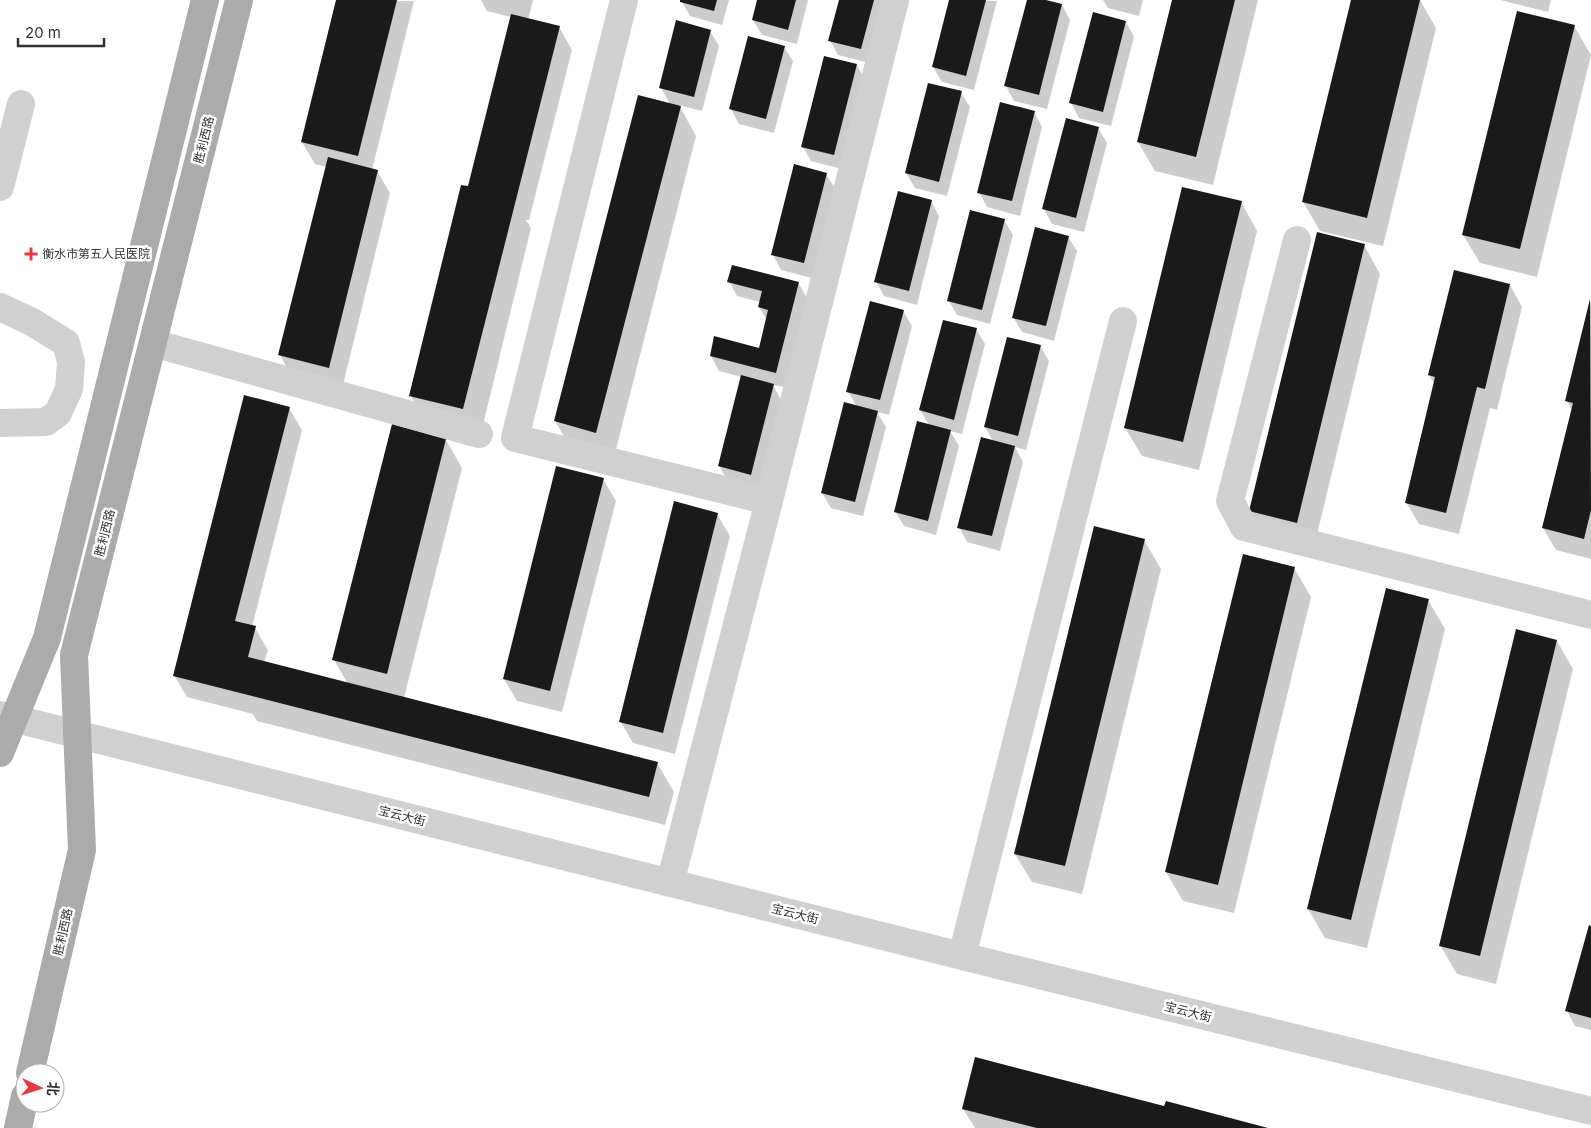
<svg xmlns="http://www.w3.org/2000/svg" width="1591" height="1128" font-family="Inter,'Noto Sans SC',sans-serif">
  <rect width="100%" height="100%" fill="#fff"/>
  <path fill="#0003" d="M337,0L414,1L372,170L377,171L390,193L342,389L292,377L280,355L327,167L315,164L302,142Z
    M481,0H533L528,20L559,27L572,50L529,220H526L531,228L480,437L427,424L410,395L471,188L511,17L487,11Z
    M681,0H729L722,25L690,16Z
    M758,0H808L797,44L762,35L753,20Z
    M840,0H886L870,63L838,55L830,40Z
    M950,0L997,1L974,90L942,82L933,67Z
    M1028,0H1041L1062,5L1070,20L1047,109L1014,101L1006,86Z
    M1103,0H1143L1139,16L1108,8Z
    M1173,0H1258L1213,185L1155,171L1138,142Z
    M1353,0H1420L1436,28L1383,246L1320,231L1303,202Z
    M1500,0H1551L1548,12Z
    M1126,22L1134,37L1111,126L1079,118L1071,103Z
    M1574,26L1591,55L1537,277L1480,263L1463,235Z
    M710,31L719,46L702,111L679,105L696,136L613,461L572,450L555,421L670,104L661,88Z
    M784,47L793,61L774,133L739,124L731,109Z
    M857,65L865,80L842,169L811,161L803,147Z
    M961,93L970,107L947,196L915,188L906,173Z
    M1034,112L1042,127L1020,216L987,207L979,192Z
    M1098,128L1107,143L1084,232L1052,224L1044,209Z
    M826,174L835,188L812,278L781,270L773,255Z
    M931,201L939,216L917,305L884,296L876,281Z
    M1241,202L1257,231L1199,470L1142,456L1125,428Z
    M1004,220L1013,235L990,324L957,315L949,301Z
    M1068,237L1077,251L1054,341L1022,332L1013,317Z
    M1364,245L1380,274L1313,551L1267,540L1250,511Z
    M733,266L799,284L807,298L784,387L773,385L781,400L759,489L728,481L719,466L742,377L719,371L711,356L759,349L767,320L759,307L760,302L737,296L729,281Z
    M1510,285L1522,307L1497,410L1490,408L1459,534L1419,524L1406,502L1435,385L1429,375Z
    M1591,301V559L1556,550L1543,528L1572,410L1567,401Z
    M903,311L912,326L889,415L877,412L886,427L863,516L831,508L822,493L857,407L848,391Z
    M976,329L985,344L962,434L950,431L959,446L936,535L904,526L895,511L929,425L920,410Z
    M1040,346L1049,361L1026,450L1015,447L1023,462L1000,551L967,542L959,527L993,441L985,427Z
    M289,408L302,430L252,627L255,628L268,650L264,663L348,684L334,660L446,440L462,468L404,698L657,763L674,792L665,825L257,721L253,714L187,697L174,675Z
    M603,479L616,501L562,712L517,701L504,679Z
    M717,514L730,536L675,754L633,743L620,721Z
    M1144,540L1161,569L1082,894L1032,882L1015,854Z
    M1294,568L1311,597L1234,913L1183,901L1166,872Z
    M1428,600L1445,629L1367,948L1325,938L1308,909Z
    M1557,641L1573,669L1496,984L1457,974L1440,945Z
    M1591,927V1030L1575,1026L1567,1011Z
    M1165,1107L1266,1128H975L963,1109Z"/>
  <path fill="#1a1a1a" d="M336,0H397L358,156L301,142Z
    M680,0H717L714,11L680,2Z
    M757,0H796L788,30L752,20Z
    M839,0H874L861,49L828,41Z
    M949,0H986L966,76L932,67Z
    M1027,0H1046L1062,4L1039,95L1004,86Z
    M1172,0H1235L1196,157L1137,142Z
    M1351,0H1420L1367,218L1302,202Z
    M1517,11L1575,25L1520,249L1462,235Z
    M1093,12L1126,21L1103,112L1069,103Z
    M511,14L560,26L463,409L409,396L461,185L468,186Z
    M676,20L711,30L694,97L659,88Z
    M748,36L785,46L766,119L729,109Z
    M824,56L857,64L834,155L801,147Z
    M928,83L962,91L939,182L905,173Z
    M638,95L681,106L596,433L554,421Z
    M1000,102L1035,111L1012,201L977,193Z
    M1066,118L1099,127L1076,218L1042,209Z
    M328,157L378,170L329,368L278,355Z
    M794,164L827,173L804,263L771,255Z
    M1182,187L1242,201L1183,442L1124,428Z
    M898,191L932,200L909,291L874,282Z
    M970,210L1005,219L982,310L947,301Z
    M1035,227L1069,236L1046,326L1012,318Z
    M1317,232L1365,244L1297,523L1249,511Z
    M732,265L799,282L776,373L710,356L714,336L759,348L768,310L758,307L762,291L727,282Z
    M1454,270L1510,284L1485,389L1477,387L1446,513L1405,503L1435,377L1428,375Z
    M1590,299L1591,510L1584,539L1542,528L1573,403L1565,401Z
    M870,301L904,310L880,400L846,392Z
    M943,320L977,328L954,420L919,410Z
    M1007,337L1041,345L1018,436L984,427Z
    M741,375L774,384L751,475L718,466Z
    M244,395L290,407L235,621L256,626L248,657L658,762L649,797L173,676Z
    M844,402L878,411L855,502L821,493Z
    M917,421L951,430L928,521L894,512Z
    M392,424L446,439L387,674L332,660Z
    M981,437L1015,446L992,536L957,528Z
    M556,466L604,478L550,691L503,679Z
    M674,501L718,513L663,733L619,722Z
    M1094,526L1145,539L1065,866L1014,854Z
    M1243,554L1295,567L1218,885L1165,872Z
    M1386,588L1429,599L1351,920L1307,909Z
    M1516,629L1557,640L1480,956L1439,946Z
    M1589,925L1591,926V1018L1565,1011Z
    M975,1057L1164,1106L1166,1101L1268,1128H1037L962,1109Z"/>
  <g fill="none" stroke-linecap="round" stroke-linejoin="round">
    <path stroke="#d0d0d0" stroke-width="28" d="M624,0L515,438L769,501
      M0,187L21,104
      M1297,240L1230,501L1244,527L1591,615
      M0,307L32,322L66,343L71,362L69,389L58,413L46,422L0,423
      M153,343L479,434
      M0,715L998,965L1591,1111
      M670,883L769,501L895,0
      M962,956L1123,321"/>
    <path stroke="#ababab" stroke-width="28" d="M0,753L47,638L205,0
      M30,1073L82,850L74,655L239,0
      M18,1128L25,1096"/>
  </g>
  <path fill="#e63946" stroke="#fff" stroke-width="2" d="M28.5 246.5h5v5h5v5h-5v5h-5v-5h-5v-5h5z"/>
  <g text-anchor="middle" stroke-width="5" stroke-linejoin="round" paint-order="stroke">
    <g font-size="12" fill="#333" stroke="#fff">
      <text transform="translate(204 140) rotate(-76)" y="4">胜利西路</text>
      <text transform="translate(105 533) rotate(-76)" y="4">胜利西路</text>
      <text transform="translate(402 816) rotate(14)" y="4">宝云大街</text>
      <text transform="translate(795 914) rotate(14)" y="4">宝云大街</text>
      <text transform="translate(63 932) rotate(-77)" y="4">胜利西路</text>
      <text transform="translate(1188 1012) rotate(14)" y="4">宝云大街</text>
    </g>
    <g font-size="12" fill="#333" stroke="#fff" text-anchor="start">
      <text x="42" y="258">衡水市第五人民医院</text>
    </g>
  </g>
  <g transform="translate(40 1088) rotate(94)"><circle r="24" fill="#ffffff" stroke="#adadad"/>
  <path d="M0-4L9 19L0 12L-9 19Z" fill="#e63946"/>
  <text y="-8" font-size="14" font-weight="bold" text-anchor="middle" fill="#333333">北</text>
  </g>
  <path d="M18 38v8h86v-8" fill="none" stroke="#333333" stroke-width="2.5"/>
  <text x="25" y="38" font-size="15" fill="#333333" stroke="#ffffff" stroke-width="4" paint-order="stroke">20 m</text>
</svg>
